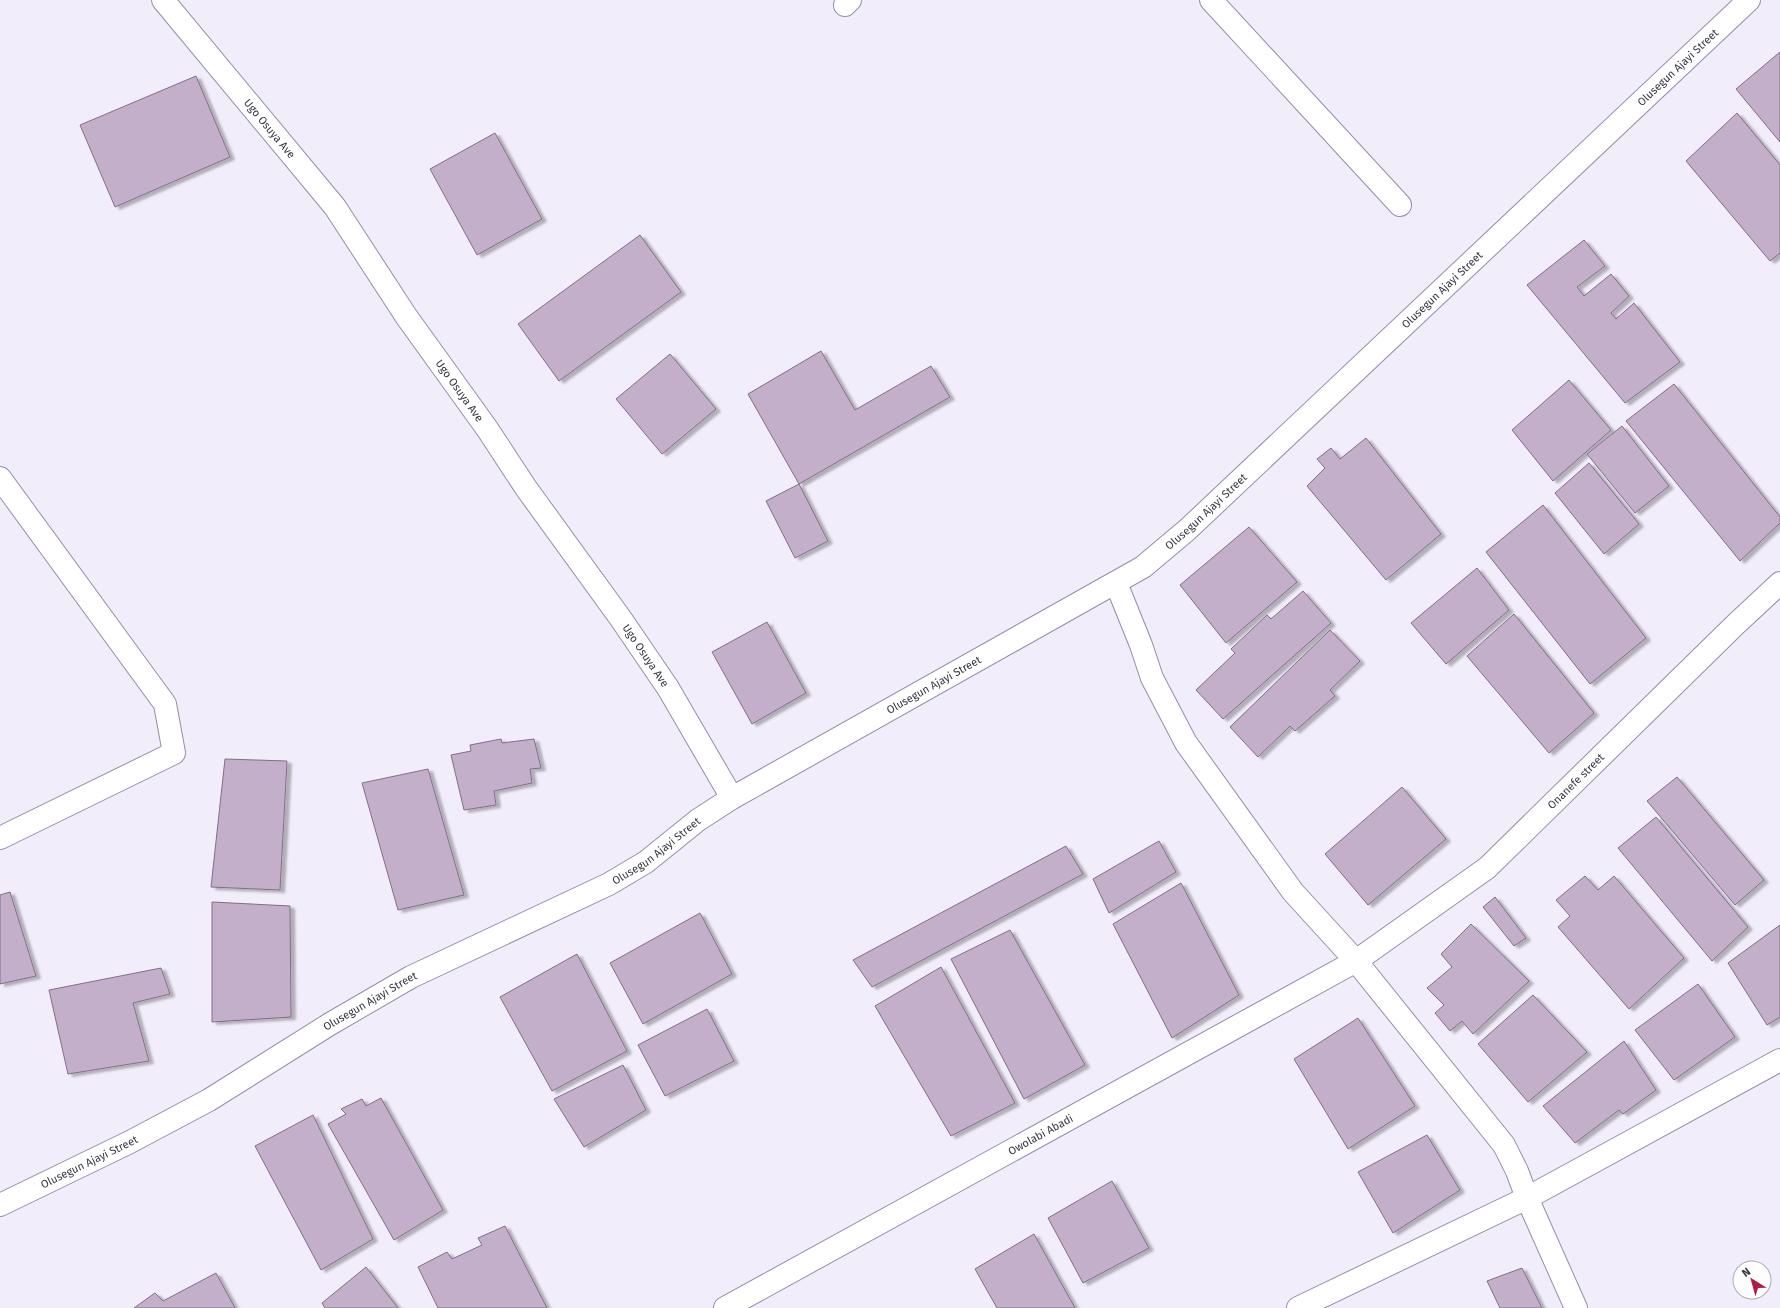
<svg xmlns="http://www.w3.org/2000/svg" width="1780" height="1308" font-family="'Fira Sans',sans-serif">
  <defs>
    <filter id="shadow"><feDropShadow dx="4.5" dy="2.5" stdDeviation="1" flood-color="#0004"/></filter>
  </defs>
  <rect width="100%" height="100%" fill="#f1edfa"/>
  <path fill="#c4afcb" stroke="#816e88" filter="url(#shadow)" d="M1780,52V142L1736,89Z
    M196,76L230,157L115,207L80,125Z
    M1737,113L1780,165V253L1770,261L1686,161Z
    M495,133L542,219L477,255L430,169Z
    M640,235L681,292L559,381L518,324Z
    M1584,240L1605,266L1577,287L1584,296L1611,274L1629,296L1611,313L1616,319L1634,303L1680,362L1625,403L1527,285Z
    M821,351L855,410L931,366L950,397L799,484L748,394Z
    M670,354L716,409L662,454L616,399Z
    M1569,380L1611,430L1553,481L1512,430Z
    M1674,384L1780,517V523L1740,561L1626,421Z
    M1622,426L1669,486L1635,513L1587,454Z
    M1366,438L1441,534L1386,580L1307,486L1325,468L1317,459L1331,448L1340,459Z
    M1589,463L1639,524L1604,554L1555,493Z
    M799,484L828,541L795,558L766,501Z
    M1543,505L1646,638L1590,684L1486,552Z
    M1249,527L1297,582L1226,643L1180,585Z
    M1477,568L1509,610L1446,664L1411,623Z
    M1303,591L1331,623L1223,719L1196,690L1235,653L1231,649L1267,615L1271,619Z
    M1514,614L1594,713L1549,753L1467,656Z
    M767,622L806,693L752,724L712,652Z
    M1330,630L1360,661L1330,690L1335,696L1295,731L1290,726L1258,757L1230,727Z
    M501,739L502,743L534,739L541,768L530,769L532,783L494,791L496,805L464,810L451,755L471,751L470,745Z
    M225,759L287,761L280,890L211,887Z
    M428,769L464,895L398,910L362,783Z
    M1677,777L1764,880L1735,905L1647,801Z
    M1402,787L1446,839L1368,905L1325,854Z
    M1656,817L1748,927L1712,961L1618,848Z
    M1159,841L1176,872L1109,913L1093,879Z
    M1066,846L1083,874L872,987L853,960Z
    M1585,876L1598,890L1614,876L1684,958L1629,1009L1558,927L1570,916L1556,900Z
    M1181,883L1239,995L1172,1038L1113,924Z
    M10,892L36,976L0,984V895Z
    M1495,897L1526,938L1514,946L1483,907Z
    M212,902L290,906L291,1017L212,1022Z
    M700,913L732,974L643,1024L610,963Z
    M1471,924L1529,981L1473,1034L1462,1021L1450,1031L1435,1013L1444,1005L1427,988L1452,967L1441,954Z
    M1780,925V1017L1767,1025L1728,963Z
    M1010,930L1085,1065L1024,1099L951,959Z
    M577,954L627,1051L552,1091L500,997Z
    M941,967L1015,1103L951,1136L875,1006Z
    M161,968L170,994L133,1003L149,1061L68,1074L49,990Z
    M1698,984L1735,1037L1674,1080L1635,1030Z
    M1533,995L1587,1052L1528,1102L1478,1044Z
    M707,1009L734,1061L665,1096L638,1045Z
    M1358,1018L1415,1106L1348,1149L1294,1059Z
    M1624,1041L1656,1090L1623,1114L1619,1110L1575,1143L1543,1106Z
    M623,1065L646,1110L584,1147L554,1099Z
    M381,1098L443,1210L394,1240L328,1124L346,1114L341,1109L362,1099L366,1106Z
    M313,1115L373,1239L321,1270L255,1146Z
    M1427,1135L1460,1190L1393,1233L1358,1172Z
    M1112,1181L1149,1248L1083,1283L1048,1218Z
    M505,1226L547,1308H438L418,1267L447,1252L452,1259L482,1245L478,1238Z
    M1034,1234L1075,1308H997L975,1269Z
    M366,1267L398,1308H325L322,1303Z
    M1522,1268L1542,1308H1500L1487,1281Z
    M216,1273L235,1308H134L155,1293L163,1301Z"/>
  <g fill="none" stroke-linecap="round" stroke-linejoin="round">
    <defs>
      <g id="street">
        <path id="s1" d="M163,0L335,207L406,316L488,430L526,488L621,619L668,688L732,798"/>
        <path d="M1211,0L1400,205"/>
        <path d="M845,5L850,0"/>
        <path d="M0,478L165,704L174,753L0,838"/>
        <path d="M1116,583L1141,645L1152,678L1186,743L1293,892L1356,961L1504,1145L1517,1171L1527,1198L1576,1308"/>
        <path id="s2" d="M0,1205L130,1142L209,1100L330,1024L411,977L609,884L646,862L698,820L732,798L1143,567L1187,530L1749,0"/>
        <path id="s3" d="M725,1308L1356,961L1487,868L1736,624L1780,583"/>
        <path d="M1298,1308L1527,1198L1780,1060"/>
      </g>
    </defs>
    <use href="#street" stroke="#958dab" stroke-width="24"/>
    <use href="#street" stroke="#fff" stroke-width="22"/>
  </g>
  <g text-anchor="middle" stroke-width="4" stroke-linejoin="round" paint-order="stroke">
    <g font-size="11" fill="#383541" stroke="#fdfdfd">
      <text dy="4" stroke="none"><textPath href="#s2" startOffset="2043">Olusegun Ajayi Street</textPath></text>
      <text dy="4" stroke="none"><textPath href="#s1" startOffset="167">Ugo Osuya Ave</textPath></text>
      <text dy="4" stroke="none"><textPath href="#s2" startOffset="1719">Olusegun Ajayi Street</textPath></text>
      <text dy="4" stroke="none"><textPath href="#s1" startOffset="491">Ugo Osuya Ave</textPath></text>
      <text dy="4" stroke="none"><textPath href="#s2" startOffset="1395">Olusegun Ajayi Street</textPath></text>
      <text dy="4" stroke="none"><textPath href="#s1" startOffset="815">Ugo Osuya Ave</textPath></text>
      <text dy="4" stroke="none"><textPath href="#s2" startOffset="1071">Olusegun Ajayi Street</textPath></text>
      <text dy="4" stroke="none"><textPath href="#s3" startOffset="1005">Onanefe street</textPath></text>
      <text dy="4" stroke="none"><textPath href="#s2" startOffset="747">Olusegun Ajayi Street</textPath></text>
      <text dy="4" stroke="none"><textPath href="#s2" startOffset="423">Olusegun Ajayi Street</textPath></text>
      <text dy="4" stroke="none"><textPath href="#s3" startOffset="360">Owolabi Abadi</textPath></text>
      <text dy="4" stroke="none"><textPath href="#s2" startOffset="99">Olusegun Ajayi Street</textPath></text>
    </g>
  </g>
  <g transform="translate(1752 1280) rotate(323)"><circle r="19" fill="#fdfdfd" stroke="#aeadb2"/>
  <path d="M0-3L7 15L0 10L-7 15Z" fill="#b01d40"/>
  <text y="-6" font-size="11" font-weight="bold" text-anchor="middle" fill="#383541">N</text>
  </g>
</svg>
